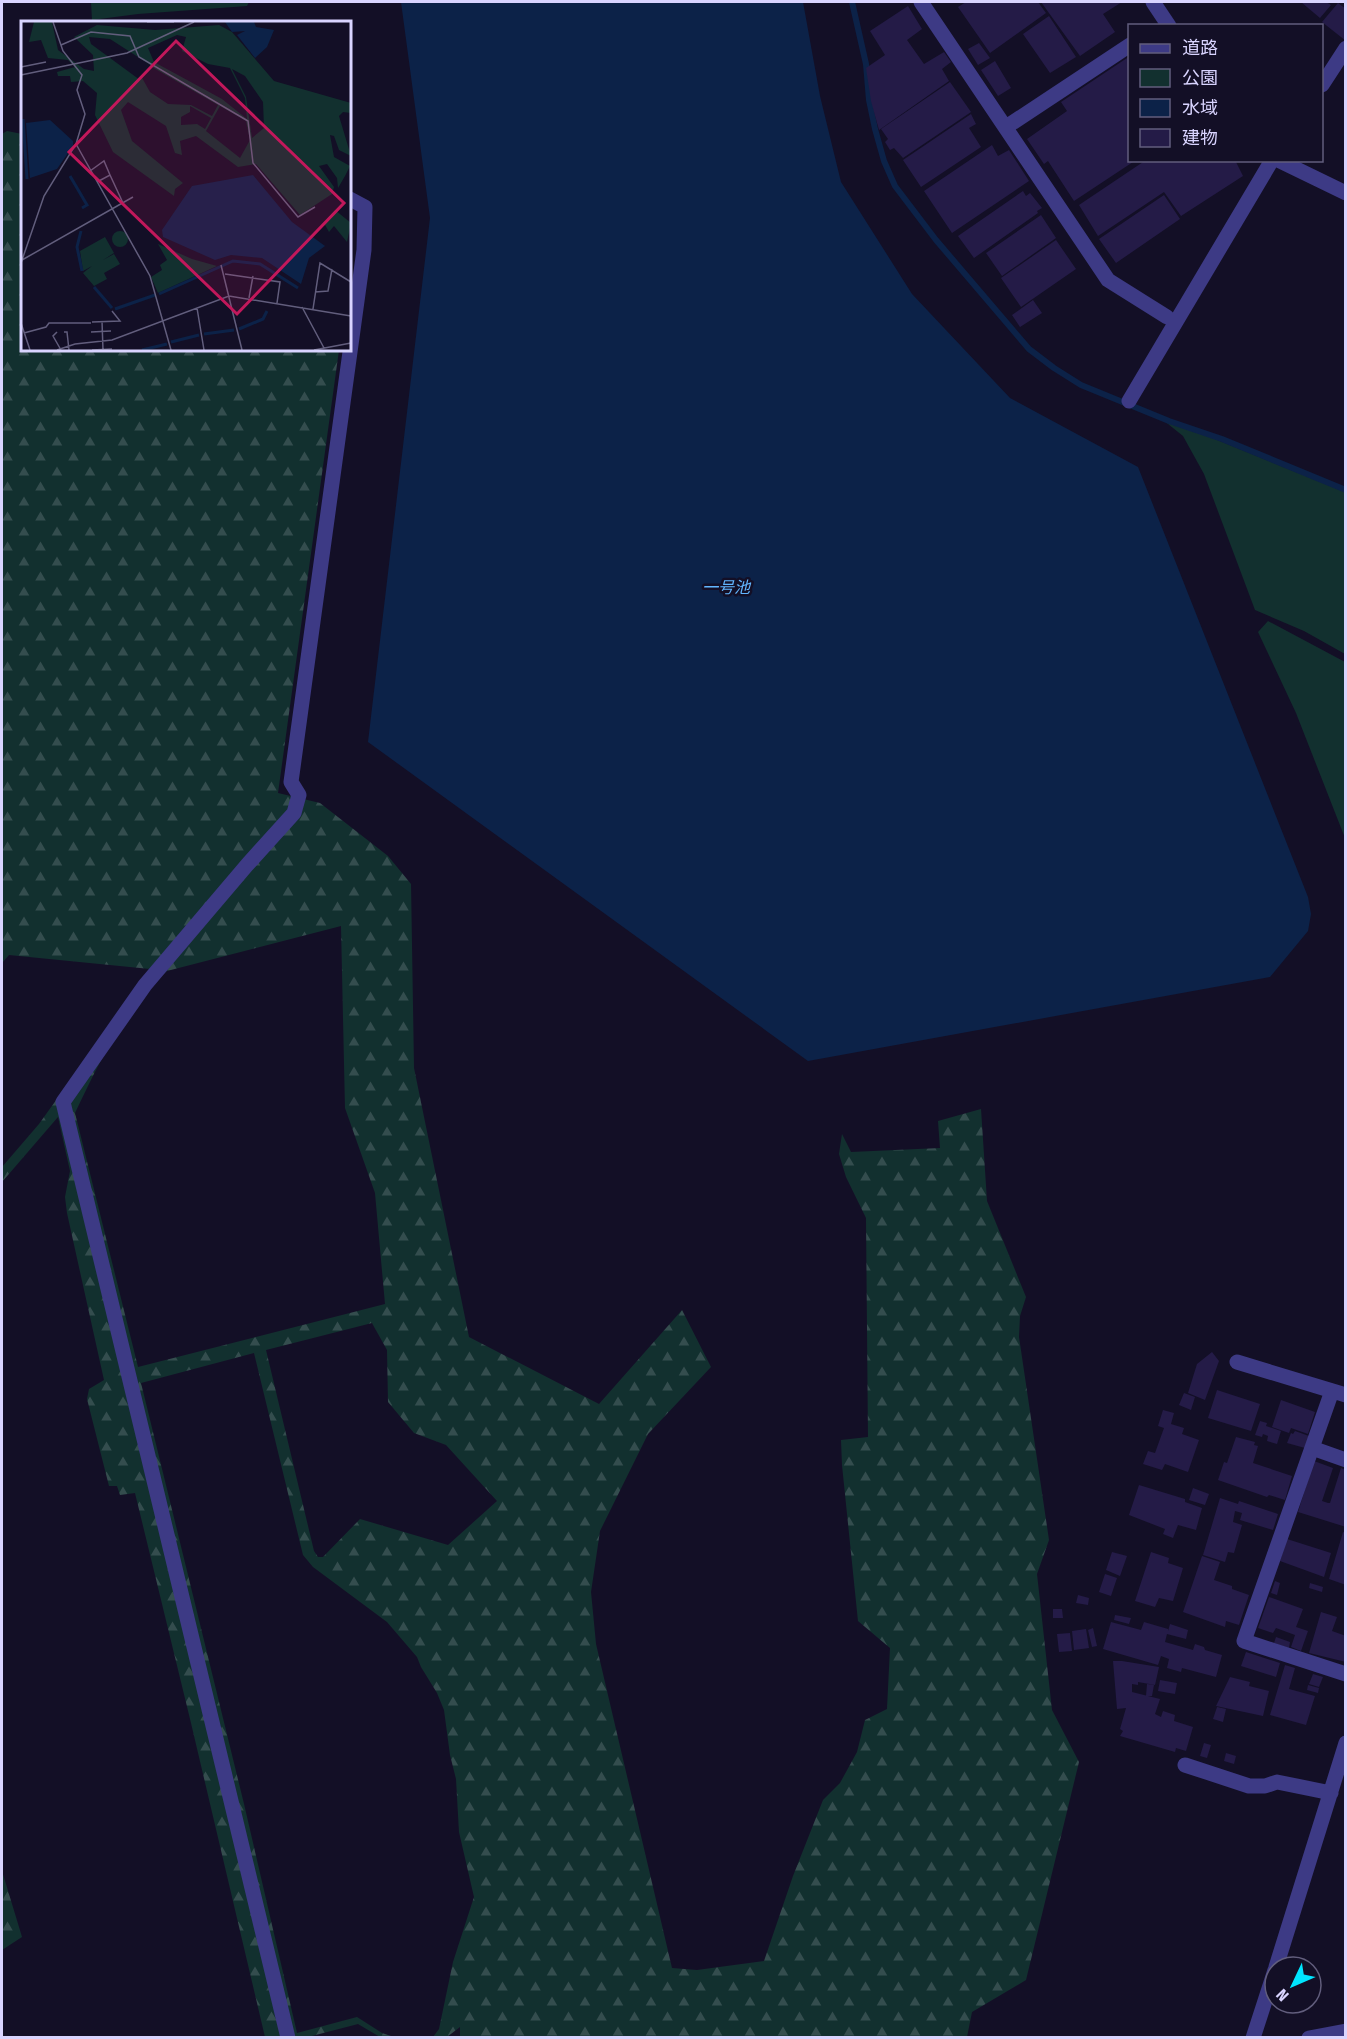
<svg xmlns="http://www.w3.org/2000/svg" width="1347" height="2039" font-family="'Fira Sans Condensed','Noto Sans JP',sans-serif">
  <defs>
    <pattern id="forest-firs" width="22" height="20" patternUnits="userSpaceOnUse" patternTransform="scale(1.5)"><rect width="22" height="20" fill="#12302f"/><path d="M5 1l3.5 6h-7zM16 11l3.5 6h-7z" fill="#344d4e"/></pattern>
  </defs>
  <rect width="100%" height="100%" fill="#130f26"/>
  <path fill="#12302f" d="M91,2H249L247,6L138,14L92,20Z
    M1163,420L1210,437L1345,492V654L1304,631L1255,610L1204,474L1183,436Z
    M1268,621L1345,662V838L1296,713L1258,632Z"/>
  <path fill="url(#forest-firs)" fill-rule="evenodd" d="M7,131L22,134V350H339L278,793L320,803L388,856L411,884L414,1068L469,1337L599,1404L682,1310L711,1367L648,1434L600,1531L591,1592L596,1644L672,1968L697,1970L764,1961L793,1876L823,1800L840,1783L857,1752L865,1720L887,1709L890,1648L858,1621L842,1465L841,1440L868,1437L866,1218L846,1177L839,1154L842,1134L851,1152L940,1148L938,1121L981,1109L987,1201L1026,1297L1020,1316L1019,1337L1049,1540L1037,1574L1052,1710L1079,1762L1026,1980L972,2012L967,2037L460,2038V2027L447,2037H433L439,2029L453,1962L474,1897L459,1832L456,1779L450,1755L444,1710L437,1693L421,1667L417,1657L387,1622L313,1567L303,1555L254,1353L141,1383L244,1804L297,2033L357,2017L382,2033L394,2037H380L358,2024L308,2037H265L191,1723L135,1493L120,1495L117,1486H109L87,1399L89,1389L104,1380L67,1213L65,1197L70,1171L58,1117L2,1182V1167L39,1124L150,969L9,955L2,963V134ZM341,926L345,1108L375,1193L385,1304L138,1367L75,1113C100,1061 123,1011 167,971ZM372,1323L387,1350L388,1402L414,1433L446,1445L497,1501L448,1545L360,1519L323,1557H318L314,1551L266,1350Z
    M2,1871L22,1937L2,1950Z"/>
  <path fill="#0c2248" d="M401,2H803L820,96L841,182L912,294L1010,398L1138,467L1308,897L1311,914L1308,931L1270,977L808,1061L368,742L430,218Z"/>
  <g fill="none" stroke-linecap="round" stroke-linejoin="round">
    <path stroke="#0c2248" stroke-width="6" d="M852,2L866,64L869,100L875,129L884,161L895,186L936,240L1029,349L1054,368L1081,385L1169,421L1222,439L1346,490"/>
  </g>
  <path fill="#241b47" d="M966,2H1038L1046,13L990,53L958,7Z
    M1041,2H1122L1103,14L1115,32L1080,56Z
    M1301,2H1326L1331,5L1320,18Z
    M1338,3L1346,9V41L1322,22Z
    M908,6L922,29L907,40L924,64L944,52L951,62L942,69L949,81L879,130L871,101L866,68L885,55L870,31Z
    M1049,16L1076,57L1050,73L1023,34Z
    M979,43L990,58L978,65L968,49Z
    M1130,56V160H1136L1074,201L1048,161L1044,164L1027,139L1067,111L1061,102Z
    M995,61L1011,88L998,96L981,70Z
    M950,82L971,112L903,158L894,148L890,150L885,142L888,139L881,129Z
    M971,114L976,124L969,128L981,147L921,187L903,160Z
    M992,145L998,156L1009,150L1029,181L952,233L924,191Z
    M1146,160H1235L1243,176L1181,216L1164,192L1098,236L1079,205Z
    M1023,191L1026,196L1030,193L1042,208L1037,211L1038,213L974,258L958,236Z
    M1164,195L1180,219L1116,263L1099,239Z
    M1041,215L1056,238L1002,276L986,253Z
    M1056,240L1076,269L1021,307L1001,278Z
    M1033,300L1042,313L1020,327L1012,315Z
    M1212,1352L1219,1361L1205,1400L1188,1393L1197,1364Z
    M1217,1390L1260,1404L1251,1431L1208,1418Z
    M1184,1393L1195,1397L1191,1410L1179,1405Z
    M1281,1400L1315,1412L1308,1434L1291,1428L1289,1433L1272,1427Z
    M1163,1410L1174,1413L1171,1424L1184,1428L1182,1434L1199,1440L1188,1472L1165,1464L1162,1470L1143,1464L1148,1451L1155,1453L1164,1428L1158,1426Z
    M1260,1421L1267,1423L1266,1426L1281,1431L1277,1444L1267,1441L1268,1436L1263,1434L1262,1437L1255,1435Z
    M1295,1431L1309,1436L1305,1448L1287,1443L1291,1433L1293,1434Z
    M1236,1437L1255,1442L1254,1445L1258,1446L1253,1463L1292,1476L1285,1500L1269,1495L1267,1497L1218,1480L1224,1462L1227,1463Z
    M1314,1461L1333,1468L1322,1501L1328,1503H1330L1341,1468L1346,1470V1527L1298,1512Z
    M1139,1485L1185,1499V1502L1202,1508L1196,1530L1178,1525L1173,1538L1163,1534L1165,1529L1129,1515Z
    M1193,1488L1209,1494L1205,1505L1189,1500Z
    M1220,1498L1238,1504L1239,1501L1278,1514L1273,1530L1240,1520L1242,1513L1235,1511L1233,1522L1242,1525L1234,1553L1228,1552L1225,1562L1203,1555Z
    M1343,1532L1346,1533V1585L1329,1579Z
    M1287,1539L1331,1553L1324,1577L1280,1561Z
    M1112,1552L1127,1556L1120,1576L1106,1570Z
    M1151,1552L1169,1558L1168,1563L1183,1568L1173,1601L1159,1598L1155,1607L1135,1601Z
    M1202,1556L1220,1562L1214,1580L1232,1586V1589L1249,1595L1239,1625L1226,1621L1225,1627L1183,1612Z
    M1105,1574L1117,1578L1111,1596L1099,1592Z
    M1275,1581L1280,1583L1277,1595L1271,1593Z
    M1310,1583L1323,1587L1322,1592L1309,1588Z
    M1078,1595L1089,1598L1088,1605L1076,1603Z
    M1269,1597L1303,1609L1296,1627L1308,1631L1301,1651L1291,1647L1295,1635L1276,1628L1273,1633L1258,1628Z
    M1053,1609H1062L1063,1618H1053Z
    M1321,1612L1337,1617L1332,1631L1346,1636V1662L1309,1653Z
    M1115,1615L1131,1618L1129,1624L1114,1620Z
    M1111,1622L1141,1630L1144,1622L1168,1629V1631L1170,1624L1188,1630L1186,1639L1167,1634L1165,1642L1193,1650L1195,1644L1204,1647L1205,1650L1222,1655L1216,1677L1182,1668L1181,1672L1167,1668L1169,1659L1161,1656L1158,1665L1103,1649Z
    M1093,1628L1097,1646L1092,1647L1088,1630Z
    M1086,1629L1089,1648L1074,1650L1072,1631Z
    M1070,1633L1072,1651L1059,1652L1057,1634Z
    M1276,1637L1290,1642L1289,1648L1274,1643Z
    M1246,1652L1280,1663L1276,1677L1241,1666Z
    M1113,1661H1122L1159,1667L1155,1685L1138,1682V1685L1132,1684V1692L1160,1699L1155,1714L1161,1717L1163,1711L1175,1715L1174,1721L1193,1727L1186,1751L1176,1748L1175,1752L1120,1736L1123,1731L1120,1729L1126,1708L1117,1709Z
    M1285,1665L1295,1668L1289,1689L1315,1696L1306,1725L1270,1715Z
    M1313,1674L1323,1677L1319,1687L1309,1684Z
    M1230,1677L1250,1682L1249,1686L1269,1691L1263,1716L1216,1706Z
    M1160,1680L1177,1683L1175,1694L1158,1691Z
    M1147,1684L1154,1685L1152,1696H1146Z
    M1308,1685L1319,1688L1318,1693L1307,1690Z
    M1217,1707L1226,1709L1223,1722L1213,1719Z
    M1204,1743L1211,1745L1207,1758L1200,1756Z
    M1226,1753L1236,1756L1234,1764L1224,1761Z"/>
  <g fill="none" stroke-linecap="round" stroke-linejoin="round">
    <path stroke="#3d3a85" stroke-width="15" d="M921,2L1108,280L1167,317
      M1153,2L1169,26
      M1322,85L1346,48
      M1006,127L1130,45
      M1278,160L1346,193
      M1129,401L1272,160
      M1237,1362L1346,1395
      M1332,1391L1244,1641L1346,1674
      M1312,1448L1346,1460
      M1185,1765L1249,1786H1265L1277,1782L1331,1793
      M1276,1967L1346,1743
      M288,2038L63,1102L145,985L247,865L294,813L299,795L291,782L364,250L365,207L350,199
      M1253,2038L1275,1970
      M1309,2038L1346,2031"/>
  </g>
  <g text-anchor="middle" stroke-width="5" stroke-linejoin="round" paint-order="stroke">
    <g font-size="16" font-style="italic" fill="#62b6ff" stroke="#130f26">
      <text x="726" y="593">一号池</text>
    </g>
  </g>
  <g transform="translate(21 21)">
    <rect width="330" height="330" fill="#130f26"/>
    <path d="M314,189L330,202L326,221L313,205L308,211L303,202ZM91 218a8 8 0 1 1 16 0a8 8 0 1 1-16 0ZM84,216L93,232L82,239L93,233L99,243L83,252L86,258L73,265L62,252L71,245L62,250L59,230ZM137,223L171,238L196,245L137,272L130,256L141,249L139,244L146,239Z" fill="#12302f"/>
    <path d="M13,1H31L37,29L63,48L73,50L72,34L53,16L76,4L134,9L198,4L211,11L253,60L330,82V92L322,91L318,95L330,135L318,129L313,115L309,114L313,136L329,145L324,155L317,167L316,157L306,143L298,145L313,166L311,173L279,194L235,143L217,146L175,115L159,120L161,134L154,132L145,105L107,81L100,89L111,120L162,162L154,168L153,175L92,131L74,94L76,72L62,60L50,61L49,55H37L36,51L54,46L47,39L27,37L20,19L8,21ZM156,14L165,16L161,30L187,43L209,47L224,77L226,98L201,78L133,41L127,27ZM68,16L89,18L131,45L119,59L70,23ZM131,46L197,84L191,95L170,84L147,83L129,71L120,55ZM211,48L224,55L242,81L243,107L231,117L225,76ZM169,85L190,97L184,108L176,103L160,104V96L169,91ZM199,85L225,100L229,119L219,137L185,110Z" fill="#12302f" fill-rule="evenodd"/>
    <path d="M204,1H233L235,6L253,9L246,26L234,37L216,14L224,10L211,11ZM29,99L52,120V125L36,148L9,157L5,102ZM232,154L271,201L304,225L288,237L280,263L241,237L210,234L194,239L142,216L141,209L171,165Z" fill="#0c2248"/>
    <path fill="none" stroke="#0c2248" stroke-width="3" d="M2,98L6,158M49,155L66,184L61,187M60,210L56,226L61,250M73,266L91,287M138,273L212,240L239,243L277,267M94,288L134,274M218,308L242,298L246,290M183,313L213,309M150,321L178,314M121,329L146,323"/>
    <path fill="none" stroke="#625e7d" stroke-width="1.5" d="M126,1H153M40,24L70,11L109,15L118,36L227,100L232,142L277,196L294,186M0,46L25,41M0,54L106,32L173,1M55,123L129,255L150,329M69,150L83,140L89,154M76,161L89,154L102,182M1,239L112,176M0,242L23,175L55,123L64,93L56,69L61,54L42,30L32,1M200,244L221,329M204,253L259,261L256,282M294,271L307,270L311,248M228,277L232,255M281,286L303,327M176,287L183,329M292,288L299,242L330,261M81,300L82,329M71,301L99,300L91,290M0,302L9,329M36,311L32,315L40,329M43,311H46L48,329M70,311L90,310M3,312L25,306L28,302H70M36,329L54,323L91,319L208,275L330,295M71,329L91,328M293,329L330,322"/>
    <path fill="#c2185b" fill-opacity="0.15" stroke="#c2185b" stroke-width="3" d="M155,20L323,182L216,293L48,131Z"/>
    <rect width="330" height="330" fill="none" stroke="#d9d4ff" stroke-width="3"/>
  </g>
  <rect width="1347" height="2039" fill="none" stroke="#d9d4ff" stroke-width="6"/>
  <rect x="1128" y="24" width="195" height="138" fill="#130f26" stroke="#625e7d" stroke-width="1.5"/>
  <rect x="1140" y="44" width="30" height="9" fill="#3d3a85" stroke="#625e7d" stroke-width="1.5"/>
  <text x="1182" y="54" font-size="18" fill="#d9d4ff">道路</text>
  <rect x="1140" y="69" width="30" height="18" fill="#12302f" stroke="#625e7d" stroke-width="1.5"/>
  <text x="1182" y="84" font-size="18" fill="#d9d4ff">公園</text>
  <rect x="1140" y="99" width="30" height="18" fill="#0c2248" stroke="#625e7d" stroke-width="1.5"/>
  <text x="1182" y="114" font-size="18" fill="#d9d4ff">水域</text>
  <rect x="1140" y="129" width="30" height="18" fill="#241b47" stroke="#625e7d" stroke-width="1.5"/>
  <text x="1182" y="144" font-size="18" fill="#d9d4ff">建物</text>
  <g transform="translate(1293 1985) rotate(226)"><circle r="28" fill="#130f26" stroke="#625e7d" stroke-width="1.5"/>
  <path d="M0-4.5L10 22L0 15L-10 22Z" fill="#00e5ff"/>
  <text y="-9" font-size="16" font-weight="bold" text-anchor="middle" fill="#d9d4ff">N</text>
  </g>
</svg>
